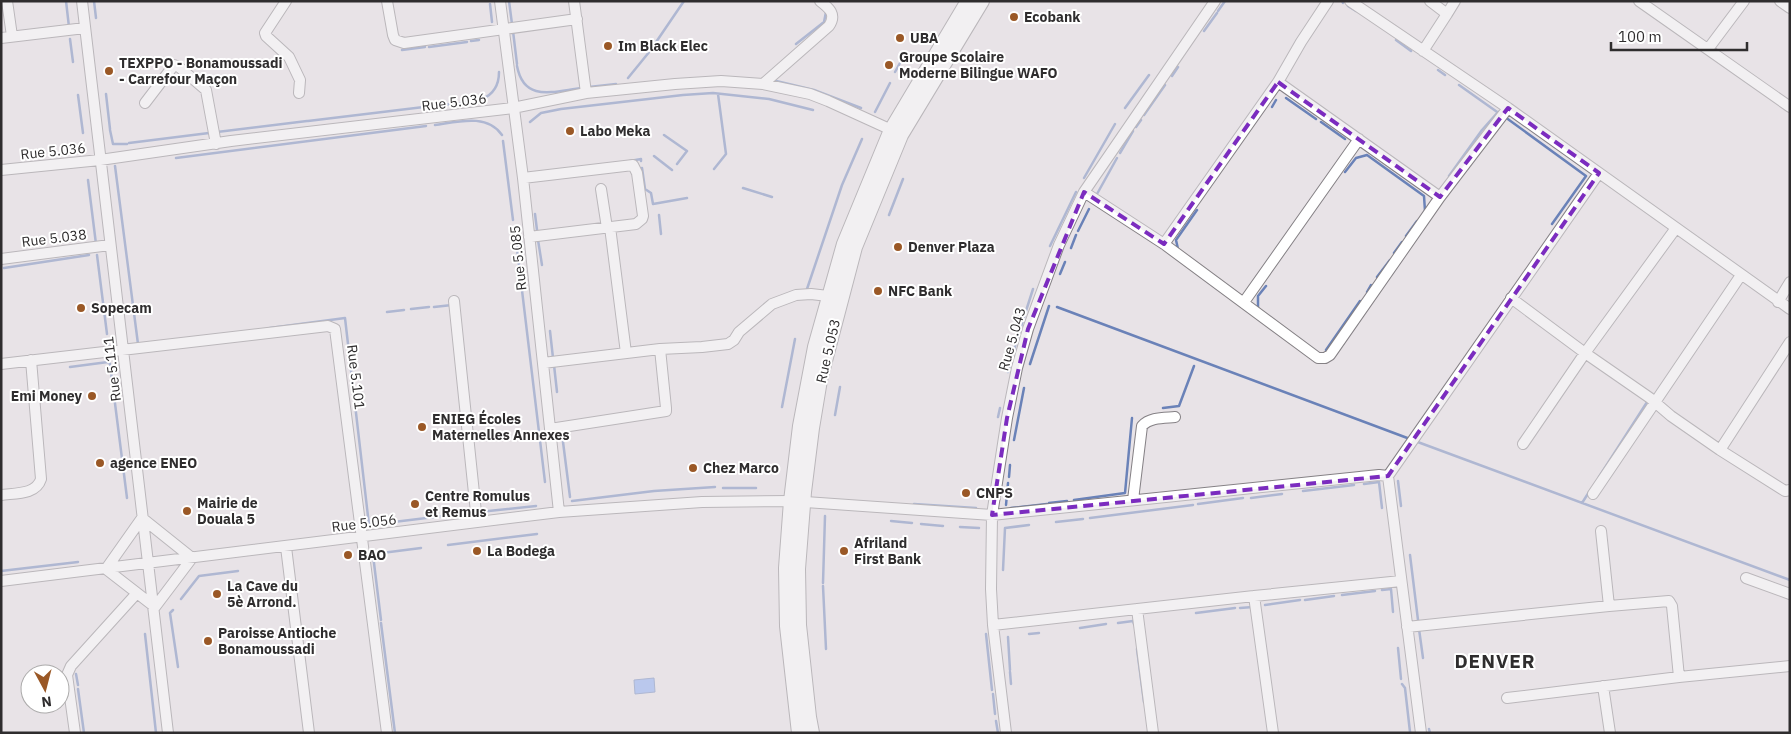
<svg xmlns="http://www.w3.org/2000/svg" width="1791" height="734" font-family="'IBM Plex Sans',sans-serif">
  <rect width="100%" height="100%" fill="#e8e3e7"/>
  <path fill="#84a7f3" stroke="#6a82b8" d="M654,678L655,692L635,694L634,680Z"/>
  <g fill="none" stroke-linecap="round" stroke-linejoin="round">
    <path stroke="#6a82b8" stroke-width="2.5" d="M66,1L69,27
      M94,1L96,18
      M509,1L512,24
      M1342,1L1343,3
      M490,4L492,22
      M1348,6L1356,11
      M1218,11L1225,1
      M513,31L517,64
      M1204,31L1217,13
      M70,39L73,62
      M1396,40L1411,51
      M471,41L479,40
      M796,44L824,22L826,12
      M429,47L467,42
      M402,50L425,47
      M517,66C524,103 554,91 582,88
      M1438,70L1445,75
      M895,72L905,54
      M1172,76L1178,67
      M628,78L650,51L684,1
      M772,80L814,90L861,108
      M1459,85L1500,114
      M589,87L616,84
      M106,94L110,129
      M78,95L83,133
      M1286,98L1316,119
      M436,105C461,103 499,107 499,72
      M1272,107L1276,100
      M1125,108L1149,75
      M875,112L890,83
      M1144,115L1165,85
      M1505,117L1586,176L1552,224
      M308,121L432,106
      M530,122L541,113L561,109L683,95L713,93L769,99L813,110
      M1321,122L1345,139
      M435,125C457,122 487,113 502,135
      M1136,127L1141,120
      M110,130L113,144H127
      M217,132L307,121
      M664,135L687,151L677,164
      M503,141L513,220
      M129,143L209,133
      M1120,153L1133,131
      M654,156L672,170
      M176,158L426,126
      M630,161L641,159V161
      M115,166L138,344
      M642,168L645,189L651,193L653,204L687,198
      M714,169L726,154L718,94
      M1345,172L1356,158L1367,155L1424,196L1425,211
      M1449,176L1482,130L1498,112
      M1084,178L1115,124
      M88,180L96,244
      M743,188L772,197
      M1097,194L1117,158
      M535,214L537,230
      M659,215L661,234
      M889,215L903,179
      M1078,231L1089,209
      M515,232L545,482
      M1406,236L1417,221
      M538,240L542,265
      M1050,246L1076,192
      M1071,248L1076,235
      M1178,249L1176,240L1197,210
      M1394,253L1402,242
      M97,255L107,334
      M4,268L89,255
      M1060,274L1065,262
      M1377,277L1390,260
      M807,289L842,185L862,139
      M1367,292L1371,285
      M434,307L452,305
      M1057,307L1410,439
      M411,309L429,307
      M1258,309V296L1266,286
      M387,312L404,310
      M270,328L345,318L369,525L451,515
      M550,331L553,358
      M108,341V348
      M1326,350L1360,301
      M1030,364L1049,306
      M554,365L557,392
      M70,367L108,362L110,364L127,498
      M1008,372L1017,339L1033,289
      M782,407L795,339
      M1163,408L1179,406L1194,366
      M835,415L840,387
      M998,417L1000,408
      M562,434L570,497
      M1014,440L1024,388
      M1415,441L1790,580
      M1009,477L1010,465
      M1599,477L1649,399
      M1398,481L1401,506
      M1364,484L1379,482L1382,508
      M723,488H756
      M1303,491L1354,485
      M1251,498L1282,494
      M1074,500L1125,493L1132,418
      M572,501L654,491L715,487
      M1049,503L1067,501
      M1582,503L1589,492
      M914,504L976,508
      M1198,504L1243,498
      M1006,505L1008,483
      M1011,508L1047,504
      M479,512L536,506
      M460,514L474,513
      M1090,518L1193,505
      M891,521L912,523
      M1056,522L1083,519
      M921,524L943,526
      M960,527L979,528
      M448,545L537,534
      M374,554L421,548
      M373,555L381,620
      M1410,555L1418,620
      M1003,570L1005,528L1029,525
      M1,571L78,562
      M823,583L825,516
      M823,586L826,649
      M1382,590L1391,589L1393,612
      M1342,595L1375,591
      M181,599L199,576L238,571
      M1305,600L1334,596
      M1265,605L1300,600
      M1240,608L1253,607
      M173,610L170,613L178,667
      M1196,613L1235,608
      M381,623L395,733
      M1118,623L1133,621L1134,624
      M1080,628L1106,624
      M1419,629L1423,658
      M145,634L156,733
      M986,634L992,690
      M1029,634L1039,633
      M1008,637L1010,670
      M1398,648L1401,679
      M1137,649L1144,702
      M1010,672L1011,684
      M76,674L78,685
      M1402,684L1405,688L1410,732
      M78,689L84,733
      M993,694L995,714
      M996,721L998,733
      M1429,729L1430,733"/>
    <defs>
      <path id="minor" d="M7,1L12,36
        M82,1L168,733
        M286,1L265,33L266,36L289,57L300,80L299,93
        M387,1L393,35L395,40L404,43L577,19
        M500,1L523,178L559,512
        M574,1L586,93
        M1350,1L1508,108L1790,309
        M1430,1L1447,14L1455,1
        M1639,1L1790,107
        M1780,1L1790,8
        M1,38L85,28
        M1708,49L1744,1
        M1423,51L1447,14
        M1278,82L1440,197
        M763,84L829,26C837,14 829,8 820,1
        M145,103L174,65L179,67L206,90L216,144
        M1,170L100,160L231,141L513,108L586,93L675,84L721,81L763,84L810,94L828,101L896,132
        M523,178L633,165L637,173L643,216L642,219L636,224L529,237
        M601,189L607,228
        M1084,192L1164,244L1318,358H1325L1330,355L1440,197L1508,108
        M610,227L626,353
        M1164,244L1278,82L1301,42L1328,1
        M1,259L110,245
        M1511,298L1585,353L1650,398L1671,416L1720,450L1785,491L1790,490
        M454,301L477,522
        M1244,302L1359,139
        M1778,302L1790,282
        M543,363L660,349L702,347L728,344L734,340L739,332L772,304L796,295L811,294L828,296
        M1,364L328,326L335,329L387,733
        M550,429L666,411V408L660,349
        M1523,444L1585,353L1676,228
        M1720,450L1790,342
        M1593,494L1741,275
        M1,495C15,493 36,495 41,479L31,360
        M1133,500L1142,426C1150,417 1164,418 1175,417
        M142,518L192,558L155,607L106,569Z
        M1601,531L1609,606
        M286,547L309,733
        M1746,578L1790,594
        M1,581L559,512L702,502L791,501L992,515L1379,475L1388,476
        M1254,596L1273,733
        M1137,609L1153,733
        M993,625L1254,596L1401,581
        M1407,627L1609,606L1669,601L1672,606L1679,677
        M1603,686L1610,733
        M1507,698L1679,677L1790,666
        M75,733L67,675L71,666L137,593
        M1006,733L993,625L991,589L992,515L1007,418L1017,368L1028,329L1059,245L1084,192L1215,1
        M1421,733L1388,476L1599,173"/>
      <path id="secondary" d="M799,733L787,626L786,568L791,501L800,426L815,347L844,244L891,130L968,1
        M812,733L809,717L799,625L798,569L804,492L812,428L820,380L855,247L901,135L982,1"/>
    </defs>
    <use href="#minor" stroke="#858185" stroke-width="12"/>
    <use href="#secondary" stroke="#858185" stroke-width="16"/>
    <use href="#minor" stroke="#fff" stroke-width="10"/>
    <use href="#secondary" stroke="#fff" stroke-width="14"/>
  </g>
  <path d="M0 0H1791V734H0ZM1278,82L1440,197L1508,108L1599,173L1388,476L992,515L1007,418L1028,329L1084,192L1164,244Z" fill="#e8e3e7" fill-opacity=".55" fill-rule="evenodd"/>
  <path fill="none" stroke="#7b2cbf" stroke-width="4" stroke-dasharray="10 6" stroke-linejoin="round" d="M1278,82L1440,197L1508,108L1599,173L1388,476L992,515L1007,418L1028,329L1084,192L1164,244Z"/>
  <g fill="#9a5826" stroke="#fff" stroke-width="2">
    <circle cx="1014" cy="17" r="5"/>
    <circle cx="900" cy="38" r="5"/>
    <circle cx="608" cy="46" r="5"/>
    <circle cx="889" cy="65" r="5"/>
    <circle cx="109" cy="71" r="5"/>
    <circle cx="570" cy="131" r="5"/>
    <circle cx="898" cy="247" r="5"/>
    <circle cx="878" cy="291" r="5"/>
    <circle cx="81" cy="308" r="5"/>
    <circle cx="92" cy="396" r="5"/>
    <circle cx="422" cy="427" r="5"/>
    <circle cx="100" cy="463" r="5"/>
    <circle cx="693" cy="468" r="5"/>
    <circle cx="966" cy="493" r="5"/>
    <circle cx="415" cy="504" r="5"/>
    <circle cx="187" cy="511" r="5"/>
    <circle cx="477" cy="551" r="5"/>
    <circle cx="844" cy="551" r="5"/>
    <circle cx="348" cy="555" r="5"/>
    <circle cx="217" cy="594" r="5"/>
    <circle cx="208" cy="641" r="5"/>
  </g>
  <g text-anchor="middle" stroke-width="4" stroke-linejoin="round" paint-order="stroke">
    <g font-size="14" font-weight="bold" fill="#2f2d2e" stroke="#fff" text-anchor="start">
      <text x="1024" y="22">Ecobank</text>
      <text x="910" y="43">UBA</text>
      <text x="618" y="51">Im Black Elec</text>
      <text x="899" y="62">Groupe Scolaire<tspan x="899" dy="16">Moderne Bilingue WAFO</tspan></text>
      <text x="119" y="68">TEXPPO - Bonamoussadi<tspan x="119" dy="16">- Carrefour Maçon</tspan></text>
      <text x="580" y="136">Labo Meka</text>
      <text x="908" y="252">Denver Plaza</text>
      <text x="888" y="296">NFC Bank</text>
      <text x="91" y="313">Sopecam</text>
      <text x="82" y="401" text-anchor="end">Emi Money</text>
      <text x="432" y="424">ENIEG Écoles<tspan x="432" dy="16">Maternelles Annexes</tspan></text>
      <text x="110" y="468">agence ENEO</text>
      <text x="703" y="473">Chez Marco</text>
      <text x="976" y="498">CNPS</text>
      <text x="425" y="501">Centre Romulus<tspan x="425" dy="16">et Remus</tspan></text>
      <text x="197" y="508">Mairie de<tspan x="197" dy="16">Douala 5</tspan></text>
      <text x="854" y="548">Afriland<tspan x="854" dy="16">First Bank</tspan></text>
      <text x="487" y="556">La Bodega</text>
      <text x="358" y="560">BAO</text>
      <text x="227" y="591">La Cave du<tspan x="227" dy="16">5è Arrond.</tspan></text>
      <text x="218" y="638">Paroisse Antioche<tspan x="218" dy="16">Bonamoussadi</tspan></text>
    </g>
    <g font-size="14" fill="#2f2d2e" stroke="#fff">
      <text transform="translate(454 102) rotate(-7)" y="5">Rue 5.036</text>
      <text transform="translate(53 151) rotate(-6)" y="5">Rue 5.036</text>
      <text transform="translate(54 238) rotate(-7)" y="5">Rue 5.038</text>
      <text transform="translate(518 258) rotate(-96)" y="5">Rue 5.085</text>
      <text transform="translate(1012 339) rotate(-74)" y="5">Rue 5.043</text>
      <text transform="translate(828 351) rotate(-77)" y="5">Rue 5.053</text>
      <text transform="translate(112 369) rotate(-97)" y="5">Rue 5.111</text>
      <text transform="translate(356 377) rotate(83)" y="5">Rue 5.101</text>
      <text transform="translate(364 523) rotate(-7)" y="5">Rue 5.056</text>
    </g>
    <g font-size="19" font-weight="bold" letter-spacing="1" fill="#2f2d2e" stroke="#fff">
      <text x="1495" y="668">DENVER</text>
    </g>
  </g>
  <rect width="1791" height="734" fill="none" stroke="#2f2d2e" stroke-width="5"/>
  <g transform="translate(45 689) rotate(173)"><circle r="24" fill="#ffffff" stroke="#acabab"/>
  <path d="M0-4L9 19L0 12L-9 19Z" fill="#9a5826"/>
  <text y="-8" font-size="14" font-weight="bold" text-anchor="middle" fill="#2f2d2e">N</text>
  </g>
  <path d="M1611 42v8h136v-8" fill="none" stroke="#2f2d2e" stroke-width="2.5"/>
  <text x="1618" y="42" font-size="15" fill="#2f2d2e" stroke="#ffffff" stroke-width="4" paint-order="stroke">100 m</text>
</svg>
